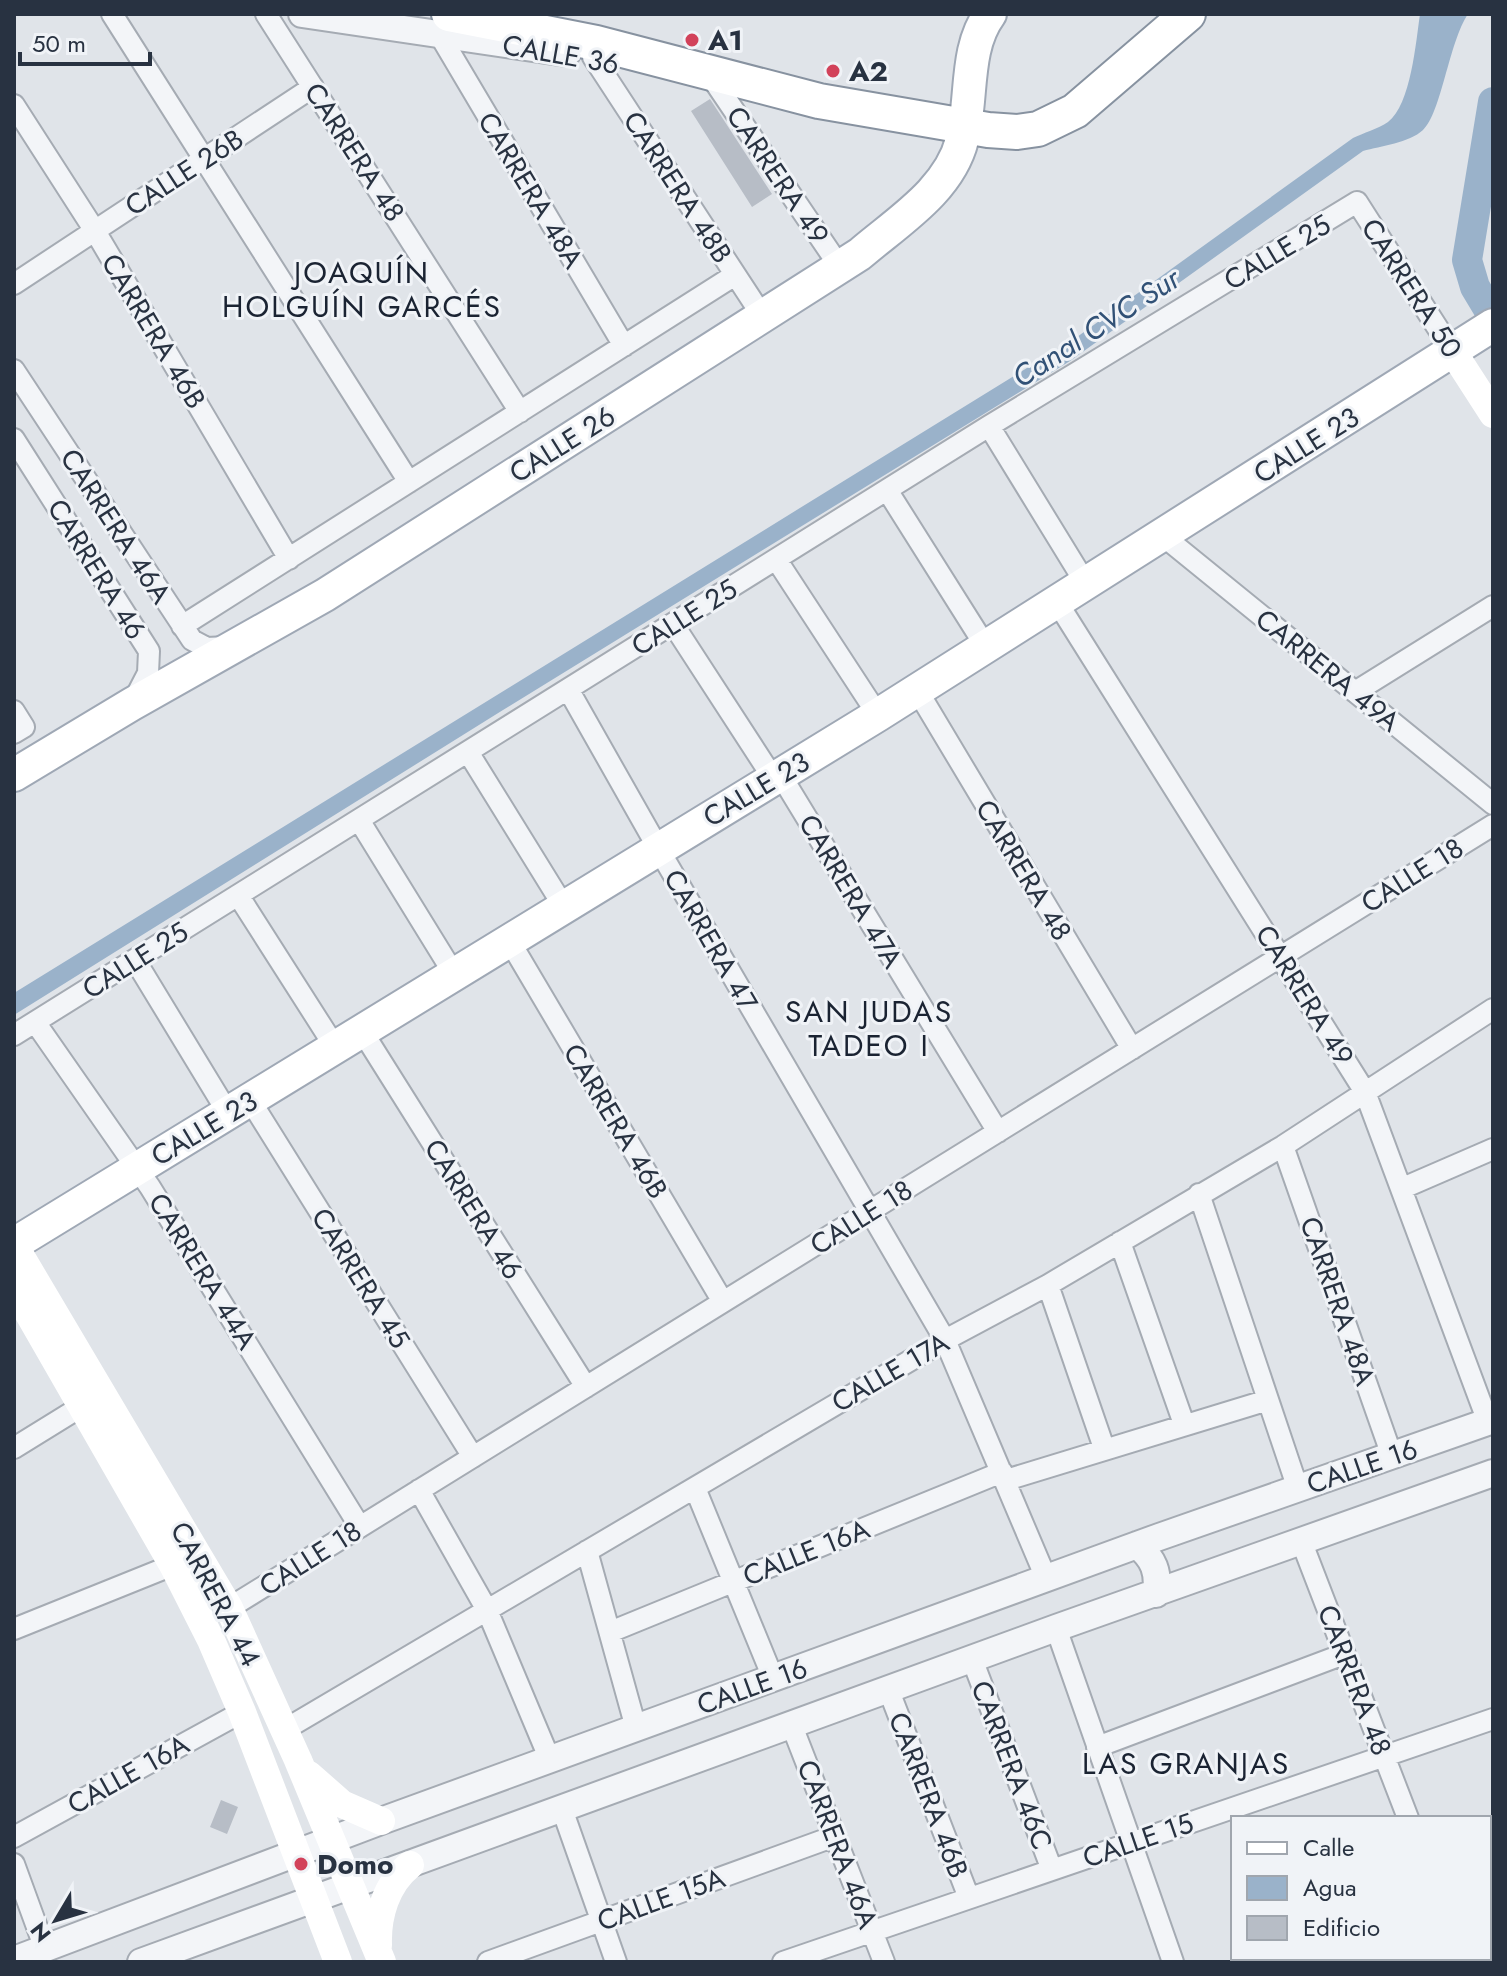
<svg xmlns="http://www.w3.org/2000/svg" width="1507" height="1976" font-family="Jost,sans-serif">
  <rect width="100%" height="100%" fill="#e0e4e9"/>
  <path fill="#9ab2ca" d="M1420,14H1468C1449,42 1441,114 1423,130C1409,143 1381,146 1363,151L1070,361L503,710L14,1015V993L1077,337L1353,138C1363,133 1378,129 1388,122C1411,105 1416,41 1420,14Z"/>
  <g fill="none" stroke-linecap="round" stroke-linejoin="round">
    <path stroke="#9ab2ca" stroke-width="30" d="M1493,102L1467,260L1475,287L1493,317"/>
  </g>
  <path fill="#b7bdc6" d="M710,99L772,194L752,207L691,111Z
    M221,1800L238,1807L227,1834L210,1827Z"/>
  <g fill="none" stroke-linecap="round" stroke-linejoin="round">
    <defs>
      <path id="minor" d="M112,14L409,482
        M266,14L520,412
        M439,34L624,346
        M593,57L763,317
        M716,84L840,267
        M14,105L95,231L289,559
        M14,284L313,87
        M14,370L192,640L207,648L227,647
        M989,426L1086,584
        M14,439L149,651L148,673L134,700
        M887,490L986,647
        M1162,535L1493,804
        M776,559L878,715
        M1057,602L1365,1092L1488,1422
        M673,624L773,778
        M182,626L735,275
        M568,689L666,862L945,1340L1046,1578
        M917,690L1132,1049
        M1355,692L1493,606
        M14,711L24,727L14,733
        M468,752L564,907
        M780,774L998,1132
        M359,820L454,974
        M238,895L335,1047
        M509,940L723,1302
        M135,960L228,1113
        M35,1022L150,1187L360,1527
        M362,1031L586,1387
        M14,1035L989,426L1357,202L1453,352
        M250,1100L473,1457
        M1283,1146L1392,1456
        M1403,1188L1493,1149
        M1199,1194L1298,1489
        M1120,1242L1184,1424
        M1048,1285L1104,1448
        M14,1448L82,1406
        M1006,1480L1268,1400
        M695,1488L773,1678
        M419,1490L487,1610L550,1760
        M1302,1543L1408,1818
        M587,1551L636,1728
        M229,1608L1493,825
        M1056,1628L1173,1962
        M14,1629L173,1565
        M610,1632L1002,1472
        M972,1659L1052,1870
        M889,1691L969,1898
        M792,1726L884,1962
        M284,1730L945,1340L1048,1285L1283,1146L1493,1009
        M1097,1747L1344,1654
        M562,1809L616,1962
        M14,1837L242,1712
        M14,1864L45,1949
        M1278,1958L1280,1962
        M1462,1958L1464,1962
        M488,1962L835,1836
        M783,1962L1493,1719"/>
      <path id="tertiary" d="M302,14L567,53
        M1137,1545C1154,1559 1159,1572 1156,1594
        M14,1960L381,1821L1159,1537L1493,1420
        M141,1962L1056,1628L1493,1473"/>
      <path id="primary" d="M14,775L132,704L325,595L860,254C897,222 949,191 962,140C973,100 964,49 990,14
        M14,1244L878,715L1493,325"/>
      <path id="trunk" d="M449,14L596,43L819,101L988,130L1017,132L1038,129L1075,111L1188,14"/>
    </defs>
    <use href="#minor" stroke="#a5abb3" stroke-width="24"/>
    <use href="#tertiary" stroke="#a5abb3" stroke-width="30"/>
    <use href="#primary" stroke="#9fa8b5" stroke-width="36"/>
    <use href="#trunk" stroke="#8792a0" stroke-width="38"/>
    <use href="#minor" stroke="#f3f5f8" stroke-width="20"/>
    <use href="#tertiary" stroke="#f3f5f8" stroke-width="26"/>
    <path stroke="#fff" stroke-width="28" d="M1453,352L1493,414
      M14,1245L229,1608L298,1760L382,1962
      M14,1288L173,1565L211,1640L242,1712L338,1962
      M309,1775L342,1804L381,1821
      M378,1945C377,1916 386,1884 410,1865"/>
    <use href="#primary" stroke="#fff" stroke-width="32"/>
    <use href="#trunk" stroke="#fff" stroke-width="34"/>
  </g>
  <g fill="#d2425a" stroke="#f0f3f7" stroke-width="3">
    <circle cx="692" cy="40" r="8"/>
    <circle cx="833" cy="71" r="8"/>
    <circle cx="301" cy="1864" r="8"/>
  </g>
  <g text-anchor="middle" stroke-width="6" stroke-linejoin="round" paint-order="stroke">
    <g font-size="28" font-weight="bold" fill="#283241" stroke="#f0f3f7" text-anchor="start">
      <text x="708" y="50">A1</text>
      <text x="849" y="81">A2</text>
      <text x="317" y="1874">Domo</text>
    </g>
    <g font-size="28" fill="#283241" stroke="#f0f3f7">
      <text transform="translate(561 54) rotate(10)" y="10">CALLE 36</text>
      <text transform="translate(355 152) rotate(57)" y="10">CARRERA 48</text>
      <text transform="translate(184 172) rotate(-33)" y="10">CALLE 26B</text>
      <text transform="translate(778 175) rotate(56)" y="10">CARRERA 49</text>
      <text transform="translate(678 187) rotate(57)" y="10">CARRERA 48B</text>
      <text transform="translate(531 190) rotate(59)" y="10">CARRERA 48A</text>
      <text transform="translate(1277 252) rotate(-31)" y="10">CALLE 25</text>
      <text transform="translate(1412 288) rotate(57)" y="10">CARRERA 50</text>
      <text transform="translate(154 331) rotate(59)" y="10">CARRERA 46B</text>
      <text transform="translate(562 444) rotate(-32)" y="10">CALLE 26</text>
      <text transform="translate(1306 445) rotate(-32)" y="10">CALLE 23</text>
      <text transform="translate(116 526) rotate(57)" y="10">CARRERA 46A</text>
      <text transform="translate(97 569) rotate(58)" y="10">CARRERA 46</text>
      <text transform="translate(684 617) rotate(-32)" y="10">CALLE 25</text>
      <text transform="translate(1328 670) rotate(39)" y="10">CARRERA 49A</text>
      <text transform="translate(756 789) rotate(-31)" y="10">CALLE 23</text>
      <text transform="translate(1024 870) rotate(59)" y="10">CARRERA 48</text>
      <text transform="translate(1412 875) rotate(-32)" y="10">CALLE 18</text>
      <text transform="translate(851 891) rotate(59)" y="10">CARRERA 47A</text>
      <text transform="translate(711 940) rotate(60)" y="10">CARRERA 47</text>
      <text transform="translate(135 960) rotate(-32)" y="10">CALLE 25</text>
      <text transform="translate(1305 995) rotate(58)" y="10">CARRERA 49</text>
      <text transform="translate(616 1121) rotate(59)" y="10">CARRERA 46B</text>
      <text transform="translate(204 1128) rotate(-31)" y="10">CALLE 23</text>
      <text transform="translate(474 1209) rotate(58)" y="10">CARRERA 46</text>
      <text transform="translate(861 1217) rotate(-32)" y="10">CALLE 18</text>
      <text transform="translate(203 1271) rotate(58)" y="10">CARRERA 44A</text>
      <text transform="translate(361 1278) rotate(58)" y="10">CARRERA 45</text>
      <text transform="translate(1338 1301) rotate(71)" y="10">CARRERA 48A</text>
      <text transform="translate(890 1372) rotate(-30)" y="10">CALLE 17A</text>
      <text transform="translate(1362 1466) rotate(-19)" y="10">CALLE 16</text>
      <text transform="translate(806 1552) rotate(-22)" y="10">CALLE 16A</text>
      <text transform="translate(310 1558) rotate(-32)" y="10">CALLE 18</text>
      <text transform="translate(216 1594) rotate(62)" y="10">CARRERA 44</text>
      <text transform="translate(1355 1680) rotate(69)" y="10">CARRERA 48</text>
      <text transform="translate(752 1686) rotate(-20)" y="10">CALLE 16</text>
      <text transform="translate(1012 1765) rotate(69)" y="10">CARRERA 46C</text>
      <text transform="translate(128 1774) rotate(-29)" y="10">CALLE 16A</text>
      <text transform="translate(929 1795) rotate(69)" y="10">CARRERA 46B</text>
      <text transform="translate(1138 1840) rotate(-19)" y="10">CALLE 15</text>
      <text transform="translate(838 1844) rotate(69)" y="10">CARRERA 46A</text>
      <text transform="translate(661 1899) rotate(-20)" y="10">CALLE 15A</text>
    </g>
    <g font-size="30" letter-spacing="2" fill="#1a2332" stroke="#f0f3f7">
      <text x="362" y="283">JOAQUÍN<tspan x="362" dy="34">HOLGUÍN GARCÉS</tspan></text>
      <text x="869" y="1022">SAN JUDAS<tspan x="869" dy="34">TADEO I</tspan></text>
      <text x="1186" y="1774">LAS GRANJAS</text>
    </g>
    <g font-size="30" font-style="italic" fill="#315176" stroke="#f0f3f7">
      <text transform="translate(1096 328) rotate(-33)" y="10">Canal CVC Sur</text>
    </g>
  </g>
  <rect width="1507" height="1976" fill="none" stroke="#283241" stroke-width="32"/>
  <rect x="1231" y="1816" width="260" height="144" fill="#f0f3f7" stroke="#a0a6ae" stroke-width="2"/>
  <rect x="1247" y="1842" width="40" height="12" fill="#ffffff" stroke="#a0a6ae" stroke-width="2"/>
  <text x="1303" y="1856" font-size="24" fill="#283241">Calle</text>
  <rect x="1247" y="1876" width="40" height="24" fill="#9ab2ca" stroke="#a0a6ae" stroke-width="2"/>
  <text x="1303" y="1896" font-size="24" fill="#283241">Agua</text>
  <rect x="1247" y="1916" width="40" height="24" fill="#b7bdc6" stroke="#a0a6ae" stroke-width="2"/>
  <text x="1303" y="1936" font-size="24" fill="#283241">Edificio</text>
  <g transform="translate(56 1920) rotate(232)" stroke="#f0f3f7" stroke-width="6" paint-order="stroke">
  <path d="M0-6L14 30L0 20L-14 30Z" fill="#283241"/>
  <text y="-12" font-size="22" font-weight="bold" text-anchor="middle" fill="#283241">N</text>
  </g>
  <path d="M20 52v12h130v-12" fill="none" stroke="#283241" stroke-width="4"/>
  <text x="32" y="52" font-size="24" fill="#283241" stroke="#f0f3f7" stroke-width="6" paint-order="stroke">50 m</text>
</svg>
